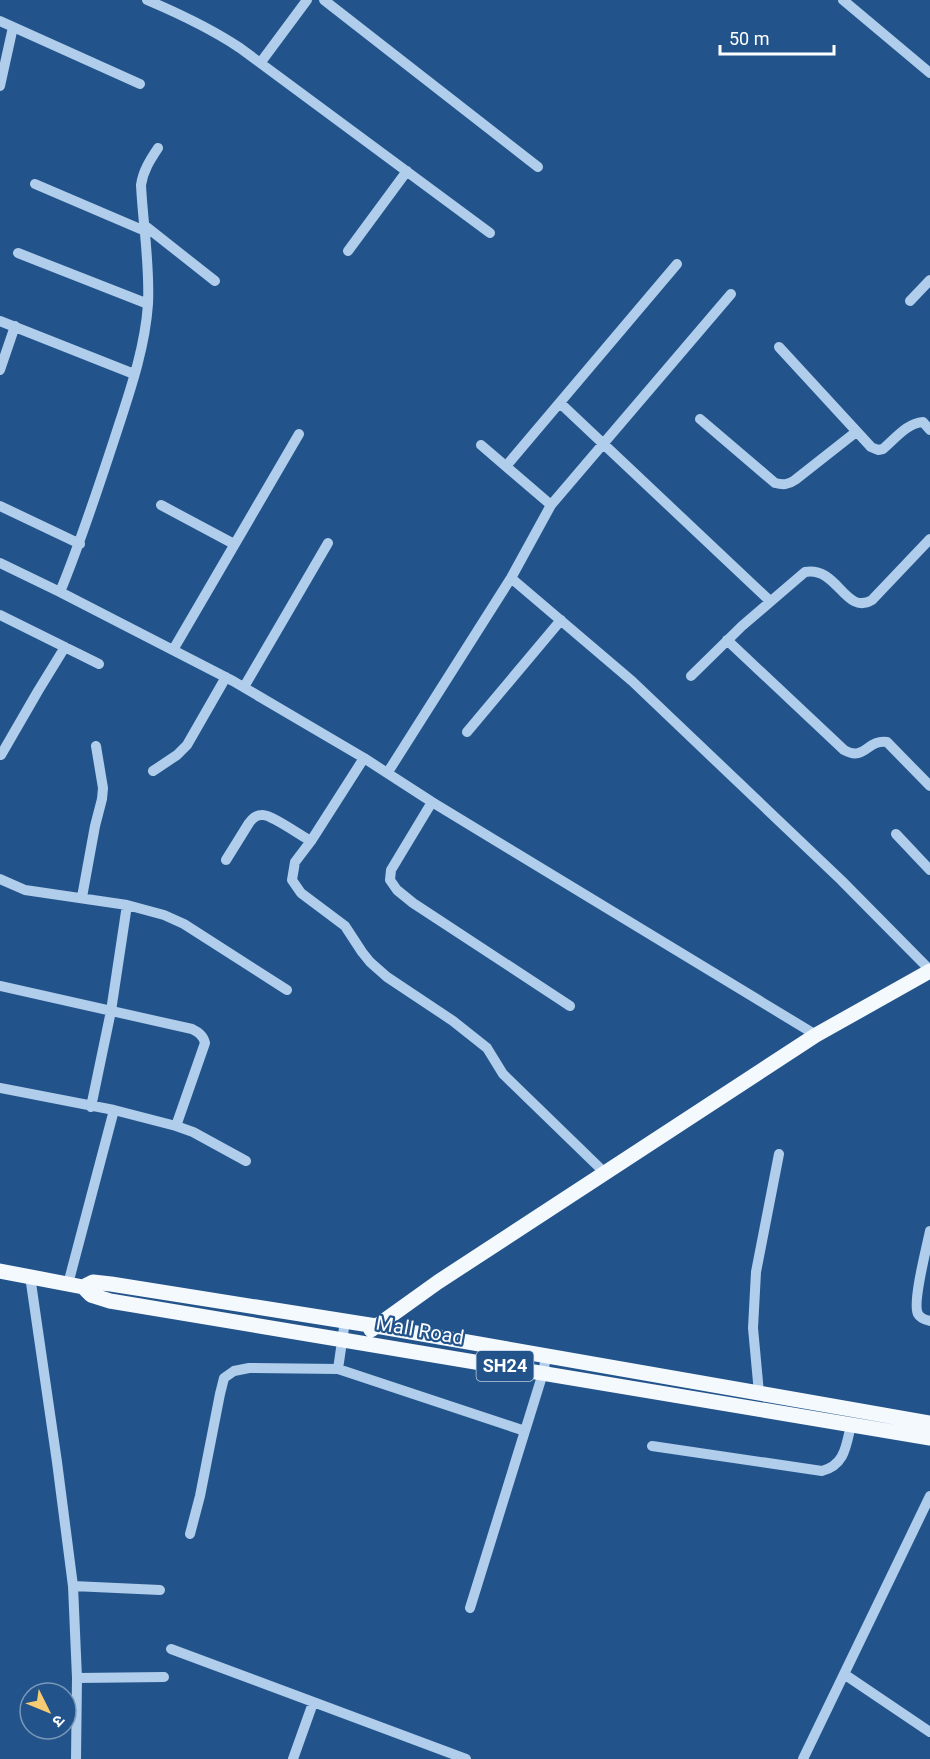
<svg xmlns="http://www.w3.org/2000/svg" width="930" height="1759" font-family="Roboto,'Noto Sans Devanagari',sans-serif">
  <rect width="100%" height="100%" fill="#22548b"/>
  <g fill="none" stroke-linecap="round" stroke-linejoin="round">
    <path stroke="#b0cdeb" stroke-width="10" d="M147,0C180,14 210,28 240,48L490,233
      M324,0L538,167
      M843,0L930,73
      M0,21L140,84
      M261,62L307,0
      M0,86L13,27
      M35,184L145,231
      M144,225L215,281
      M348,251L407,171
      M18,253L148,304
      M910,301L930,280
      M0,321L134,374
      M779,347L871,447L878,450L883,449C895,439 907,423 923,422L930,430
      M0,370L15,326
      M560,403L770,601
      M700,419L775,483C783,485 788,485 795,480L856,432
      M481,445L551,505
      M507,465L677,264
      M161,505L234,544
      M0,506L80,544
      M0,563L60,592L233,681L364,758L432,802L816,1035
      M511,578L632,681L841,880L930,970
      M60,592C81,541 98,489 115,437C129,394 145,349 148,304C150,264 143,225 141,185C143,171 150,160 158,148
      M0,615L99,664
      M727,640L844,750C865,762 867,739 887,742L930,786
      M173,650L299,434
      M691,676L742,626L805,572C838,566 845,616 872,600L930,539
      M244,687L328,543
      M467,732L561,620
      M1,755L38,691L65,647
      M364,758L311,841L295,862L292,880L301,893L345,926L362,952L370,962L387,977L453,1021L487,1048L503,1074L605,1173
      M153,771L177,755L187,745L226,677
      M388,772L511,578L551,505L731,294
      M432,802L391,870L390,880L397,890L413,903L570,1006
      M896,834L930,870
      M226,860L249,823C253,818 256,815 262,815C271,814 301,836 311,841
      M0,879L25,890L127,905L164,915L184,924L287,990
      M82,897L95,826L102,799L103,788L96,746
      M0,986L192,1029C198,1032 203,1035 205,1043L176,1126
      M0,1088L114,1110L176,1126L193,1132L246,1161
      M91,1107L111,1011L127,905
      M930,1231C927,1246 912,1303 918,1314C920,1318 926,1320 930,1321
      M30,1276L57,1462L73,1586L77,1678L76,1759
      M68,1284L114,1110
      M338,1369L345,1321
      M759,1393L753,1328L756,1272L779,1154
      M652,1446L822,1471C845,1465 846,1446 851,1425
      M190,1534L200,1496L220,1394L224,1378L234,1371L249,1368L338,1369L525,1431
      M73,1586L160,1590
      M470,1608L543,1373L546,1357
      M171,1649L466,1759
      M844,1674L930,1732
      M77,1678L164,1677
      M293,1759L313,1703
      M803,1759L930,1496"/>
    <path stroke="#f4f9fe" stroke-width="15" d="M0,1271L83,1287L91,1295L110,1301C384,1345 657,1392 930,1438
      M83,1287L93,1282L111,1284L376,1326L930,1423
      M371,1330L438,1282L816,1035L930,971"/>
  </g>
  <g text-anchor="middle" stroke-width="4.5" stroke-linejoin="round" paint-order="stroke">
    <rect fill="#22548b" stroke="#bdccdc" stroke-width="1.5" x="476.5" y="1351" width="57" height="30" rx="4.5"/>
    <g font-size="18" font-weight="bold" fill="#fff">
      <text x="505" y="1372">SH24</text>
    </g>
    <g font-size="20" fill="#fff" stroke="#22548b">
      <text transform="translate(420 1330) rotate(10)" y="7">Mall Road</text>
    </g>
  </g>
  <g transform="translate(48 1711) rotate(133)"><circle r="28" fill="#22548b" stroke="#7a98b9" stroke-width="1.5"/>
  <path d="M0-4.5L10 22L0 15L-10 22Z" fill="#f7cb72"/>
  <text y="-9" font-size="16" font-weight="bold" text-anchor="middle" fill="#ffffff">उ</text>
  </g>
  <path d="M720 45v9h114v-9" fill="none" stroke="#ffffff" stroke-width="3"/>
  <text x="729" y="45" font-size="18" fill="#ffffff" stroke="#22548b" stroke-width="4.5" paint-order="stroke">50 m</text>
</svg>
